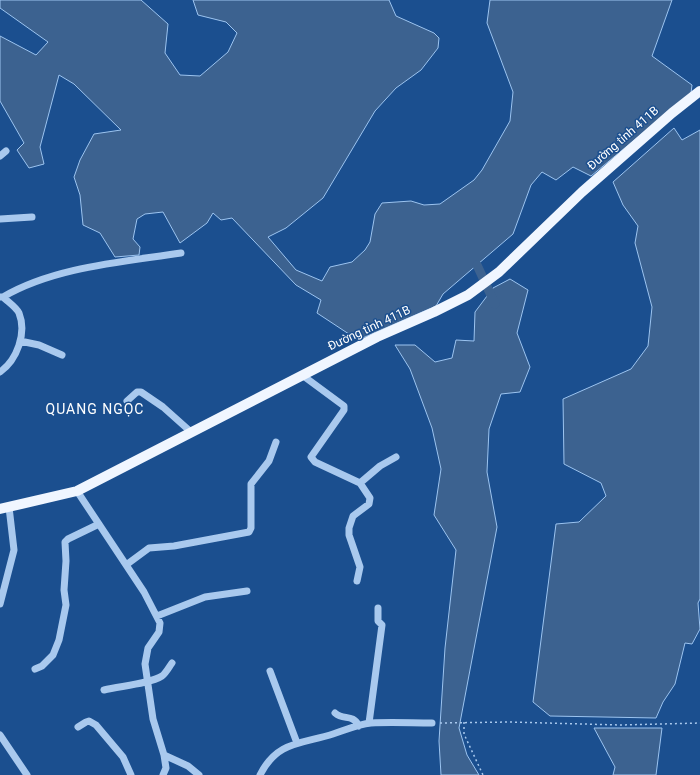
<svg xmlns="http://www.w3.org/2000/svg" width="700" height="775" font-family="Roboto,sans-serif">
  <rect width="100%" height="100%" fill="#1b4f8f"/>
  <path fill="#3c6290" stroke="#9cc4f0" d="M0,0H141L168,24L165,53L180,75L200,76L228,52L237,33L226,22L198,15L193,0H389L396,16L434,33L439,38L438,48L421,70L396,88L375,111L323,198L286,228L268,237L296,270L322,281L330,267L352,262L365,250L370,242L375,214L382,203L411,201L424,205L440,204L474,180L482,170L510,121L513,92L487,23L490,0H672L652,56L692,85L691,93L591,176L573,167L556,180L542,172L531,185L513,234L443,294L436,306L358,340L317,313L321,300L296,285L232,218L221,220L213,213L207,223L180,243L163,212L145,214L137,219L133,239L140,247L139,255L115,257L100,233L83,225L80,195L74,177L80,160L94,134L121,130L74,84L59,75L40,147L44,164L29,168L17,150L24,143L0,101V36L36,55L48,42L0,8Z
    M674,128L682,140L700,130V599L698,603L700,629L692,644L685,643L675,684L663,702L656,718L550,716L533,702L556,524L579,522L606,496L601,483L564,464L563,399L631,369L648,346L652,307L635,243L638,226L623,205L613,182Z
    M510,279L528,290L517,333L530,367L520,392L501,394L489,429L487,472L497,527L459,728L467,755L479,775H441L439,741L445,648L456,550L434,515L441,469L432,428L410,369L395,345H415L435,362L452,358L456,340L474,341L475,312L493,288Z
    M594,728H662L656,775H613L615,767Z"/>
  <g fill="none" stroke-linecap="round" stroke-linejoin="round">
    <path stroke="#3c6290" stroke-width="9" d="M477,265L495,304"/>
    <path stroke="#a9c9ee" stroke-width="1.5" stroke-dasharray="2 3" stroke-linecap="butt" d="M464,722V734L483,775
      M440,723L509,722L620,725L700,723"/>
    <path stroke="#a9c9ee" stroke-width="7" d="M0,156L6,151
      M0,219L32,217
      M3,297C54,267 123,262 181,253
      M20,341L39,345L62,355
      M0,372C17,360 27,333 19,313C16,307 8,302 3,297H0
      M302,375L344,406V410L311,457L315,462L360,483L370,498L369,504L353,516L349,528V535L360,567L357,581
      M127,401L137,392H141L163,407L191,432
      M360,483L380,466L396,457
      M77,491L144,592L160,623L159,632L148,648L145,664L153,719L164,755
      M126,565L149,548L174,546L249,532L251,528V484L269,461L276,442
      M0,604L14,550L9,507
      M157,616L205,597L247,591
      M35,669L42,666L53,655L59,640L66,605L64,590L66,561L65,542L68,539L99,524
      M270,671L297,743
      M104,690C120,686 149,684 162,676C166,673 169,667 172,663
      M335,713C344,721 352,713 359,726
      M369,723L382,625L378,621V608
      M78,727L86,722L89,721L96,725L123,757L131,775
      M0,735L27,775
      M163,775L166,768L164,755L188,766L199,775
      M260,775C277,741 301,744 333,734C345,730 359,724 371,723C391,722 412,723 432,723"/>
    <path stroke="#f0f6ff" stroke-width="10" d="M0,509L77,491L377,337L434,312L468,295L499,272L582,192L672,113L700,91"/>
  </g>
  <g text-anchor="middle" stroke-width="3" stroke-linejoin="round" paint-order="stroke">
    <g font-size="12" fill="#fff" stroke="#1b4f8f">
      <text transform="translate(623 138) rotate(-41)" y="4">Đường tỉnh 411B</text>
      <text transform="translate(369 328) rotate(-25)" y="4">Đường tỉnh 411B</text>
    </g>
    <g font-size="14" letter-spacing="1" fill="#fff" stroke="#1b4f8f">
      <text x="95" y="414">QUANG NGỌC</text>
    </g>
  </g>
</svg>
